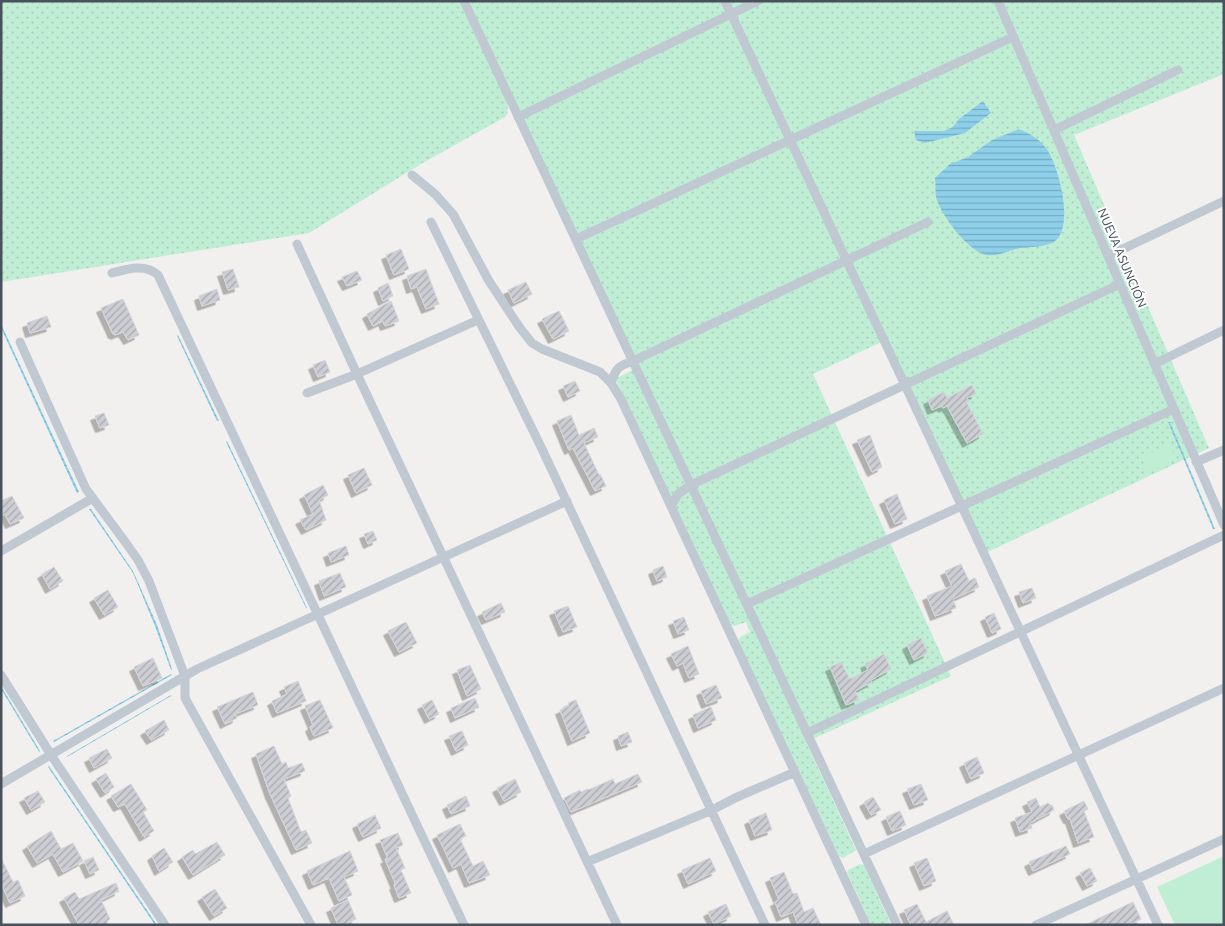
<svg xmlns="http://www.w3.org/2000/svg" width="1225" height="926" font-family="Commissioner,sans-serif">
  <defs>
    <pattern id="grass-dots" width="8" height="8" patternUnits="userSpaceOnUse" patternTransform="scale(1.25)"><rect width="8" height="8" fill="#c0eed5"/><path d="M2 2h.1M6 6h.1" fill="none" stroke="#a6ceb9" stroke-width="1.8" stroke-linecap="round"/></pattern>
    <pattern id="water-rules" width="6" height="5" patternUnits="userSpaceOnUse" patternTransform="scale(1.25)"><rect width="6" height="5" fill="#8ed0e9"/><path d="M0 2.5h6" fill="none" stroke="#76abc0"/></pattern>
    <pattern id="building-hatch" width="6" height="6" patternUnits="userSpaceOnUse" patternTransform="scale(1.25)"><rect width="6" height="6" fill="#ccced4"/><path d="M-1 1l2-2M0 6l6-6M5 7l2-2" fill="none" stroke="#a8aaaf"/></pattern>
    <filter id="shadow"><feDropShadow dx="-4.5" dy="4.5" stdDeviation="0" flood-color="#0004"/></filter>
  </defs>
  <rect width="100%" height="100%" fill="#f2f0ef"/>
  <path fill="url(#grass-dots)" d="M1,1H461L507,100L508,113L505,117L421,164L309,233L1,282Z
    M463,1H1224V74L1074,135L1209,448L981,555L886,340L813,374L951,676L806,742L856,850L843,858L839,856L738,641L740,637L750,632L746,622L735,626L731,625L625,397L615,379L632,370Z
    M860,864L864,865L891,925H871L847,872L848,870Z"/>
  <path fill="#c0eed5" d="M1170,445L1176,460L1148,472L1141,457Z
    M1224,856V925H1175L1157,887Z"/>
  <path fill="url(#water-rules)" d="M983,101L991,113L965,133L925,143L916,140L914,131H944L953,127L959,119Z
    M1019,129C1031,134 1041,140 1048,151C1059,169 1073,222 1057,239C1050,247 1032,247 1021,248C1010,249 999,257 987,255C969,253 940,214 936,197C935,191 936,184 935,178L950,164L968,157L992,140Z
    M1,324L79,492L77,493L1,328Z
    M178,335L219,421H217L177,336Z
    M1168,422H1170L1215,529H1213Z
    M227,441L307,608H306L226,442Z
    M89,509H91L133,571L157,625L172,669L171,670L155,626L133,573Z
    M171,674L172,675L54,742L53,741Z
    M1,686L40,751L39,752L1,689Z
    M171,695V696L67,757V756Z
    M49,766L157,925H155L48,767Z"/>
  <path fill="url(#building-hatch)" stroke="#d4d5db" filter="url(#shadow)" d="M401,249L409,269L394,275L386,255Z
    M233,269L239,287L228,290L222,272Z
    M426,269L439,304L426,309L417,287L411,289L407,276Z
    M357,271L362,280L347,286L342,277Z
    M526,282L532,294L514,303L508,290Z
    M388,283L393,296L383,301L378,288Z
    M217,289L220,300L202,306L199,296Z
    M123,299L139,335L128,340L123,332L115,335V334H113L101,308Z
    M391,301L399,321L385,326L383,321L373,326L367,314Z
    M559,311L569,331L553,339L542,319Z
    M47,316L51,327L30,333L27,323Z
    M325,360L330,372L318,377L313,365Z
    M575,381L580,391L568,397L563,386Z
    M972,385L976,394L967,398L969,401L967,403L983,434L967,443L947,406L943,408L942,406L932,410L928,400L944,392L947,398Z
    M104,413L109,425L100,428L95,416Z
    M571,415L579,435L594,428L598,437L584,443L599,475L600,474L606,486L595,491L573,448L569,450L557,421Z
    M870,435L882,467L872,472L857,440Z
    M364,468L372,485L356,493L348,475Z
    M323,485L328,495L319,500L326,520L306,530L300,520L313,514L304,495Z
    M897,494L907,519L895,524L884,500Z
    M12,496L24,518L10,524L5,514L1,516V501Z
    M373,531L377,540L368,544L364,534Z
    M346,546L349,555L331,562L328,553Z
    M961,564L969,581L975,578L979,587L953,599L956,608L935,616L927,596L952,586L945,571Z
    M663,566L667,577L657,581L653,570Z
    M54,567L63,581L50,589L42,574Z
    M340,573L346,587L324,596L319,581Z
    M1032,588L1036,598L1023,603L1019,592Z
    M108,590L118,607L104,615L94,598Z
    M501,603L505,612L486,620L482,612Z
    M568,606L577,627L563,632L554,611Z
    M994,613L1001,629L992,633L985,617Z
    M684,617L689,630L678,634L673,621Z
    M406,622L417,643L399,652L388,631Z
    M921,638L928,653L914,660L907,645Z
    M688,646L699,674L689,678L683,663L677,666L671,654Z
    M884,654L891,669L871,680L872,682L855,691L859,700L846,705L830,667L841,662L850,679L868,670L865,664Z
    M153,658L162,678L143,686L134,667Z
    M470,665L481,689L467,696L457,670Z
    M298,681L306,701L277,713L272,701L287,694L284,687Z
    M716,685L722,698L706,704L701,691Z
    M253,692L258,705L235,714L237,718L225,724L217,707Z
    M475,698L479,707L455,718L451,708Z
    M320,700L333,728L314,736L310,727L313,725L305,706Z
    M432,700L439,714L429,719L422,705Z
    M576,700L590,733L572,741L560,710L569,706L568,703Z
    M711,707L716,720L698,728L693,715Z
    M164,720L169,730L151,740L145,731Z
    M462,731L468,745L456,751L449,736Z
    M628,732L632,742L621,746L618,736Z
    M274,746L282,764L286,762L288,768L302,763L305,771L284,779L291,796L288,798L301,832L306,830L312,843L296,850L270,794L256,754Z
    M107,749L112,758L94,768L89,758Z
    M977,757L984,773L971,779L964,763Z
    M106,773L114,787L105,793L96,779Z
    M638,774L642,782L571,812L564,798L580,790L581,792L588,789V790L613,779L615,784Z
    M515,779L521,792L504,801L497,788Z
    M131,784L147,810L143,812L154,831L144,837L125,804L118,807L111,796Z
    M921,784L928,800L914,805L907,789Z
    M38,791L45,802L31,810L24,798Z
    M466,796L470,806L451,814L447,805Z
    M873,797L881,810L871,815L864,802Z
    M1036,798L1040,807L1048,803L1050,805H1052L1054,810L1030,823L1032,828L1020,832L1015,818L1032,812L1027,802Z
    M1084,801L1088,809L1084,811L1094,837L1078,843L1070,819H1068L1064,811Z
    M900,811L906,825L892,831L886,817Z
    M766,813L772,830L755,836L749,820Z
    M375,815L381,828L363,837L357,824Z
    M460,824L466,836L460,839L473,866L483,861L490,875L469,883L461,864L453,868L437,835Z
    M51,831L61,849L73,843L83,861L63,872L53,854L37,863L27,846Z
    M398,833L403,845L396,848L405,868L401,870L411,893L399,898L394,885H396L385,859H388L380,840Z
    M217,842L225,855L193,875L182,857L193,850L195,854Z
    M1066,846L1070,854L1033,871L1029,862Z
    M164,848L173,862L159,871L152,856Z
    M350,851L358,871L344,877L352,895L339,901L329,878L313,885L307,871Z
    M93,857L99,870L90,874L84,861Z
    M1,858L13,882L18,880L25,896L10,903L1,883Z
    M710,858L716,871L688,884L682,870Z
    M927,858L936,881L924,886L914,863Z
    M1090,868L1097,881L1087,886L1080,873Z
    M784,872L793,894L797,893L804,912L813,908L821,925H798L793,912L781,917L775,902L779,900L770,878Z
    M116,883L119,891L101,900L110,919L107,921L108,925H79L64,898L75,892L79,899Z
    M215,889L227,908L214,916L202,897Z
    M348,900L356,919L344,925H338L331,908Z
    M1133,902L1141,919L1129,925H1085Z
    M726,904L731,916L714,924L708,912Z
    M917,904L926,922L947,911L954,925H911L904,910Z"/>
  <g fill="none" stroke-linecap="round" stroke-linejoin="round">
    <path stroke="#c0c9d1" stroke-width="9" d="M464,1L897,925
      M725,1L1158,925
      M998,1L1224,525
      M518,117L758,1
      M1054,130L1178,70
      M412,175L435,194L453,214L489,281L520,328L532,343L542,349L600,372L611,383L621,399L866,925
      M431,222L542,449L765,925
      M576,239L1013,37
      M297,244L357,374L617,925
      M1108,256L1224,201
      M112,273C127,269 145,263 158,275L464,925
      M20,342L86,489L126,543L138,560L149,581L185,676V698L311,925
      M1154,364L1224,330
      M611,383C616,368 618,366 633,361L928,222
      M307,393L357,374L478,320
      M1196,462L1224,450
      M671,506L678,494L691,485L1120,284
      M1,551L93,498
      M747,604L1174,409
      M1,675L53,758L165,925
      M807,733L1224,535
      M1,784L197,669L567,501
      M864,854L1224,688
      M587,862L712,810L735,798L795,772
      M1036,925L1224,839"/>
  </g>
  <g text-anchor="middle" stroke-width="4" stroke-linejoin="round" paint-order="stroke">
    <g font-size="12" fill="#48515c" stroke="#fff">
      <text transform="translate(1122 258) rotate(67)" y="4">NUEVA ASUNCIÓN</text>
    </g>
  </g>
  <rect width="1225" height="926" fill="none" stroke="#48515c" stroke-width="5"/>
</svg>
